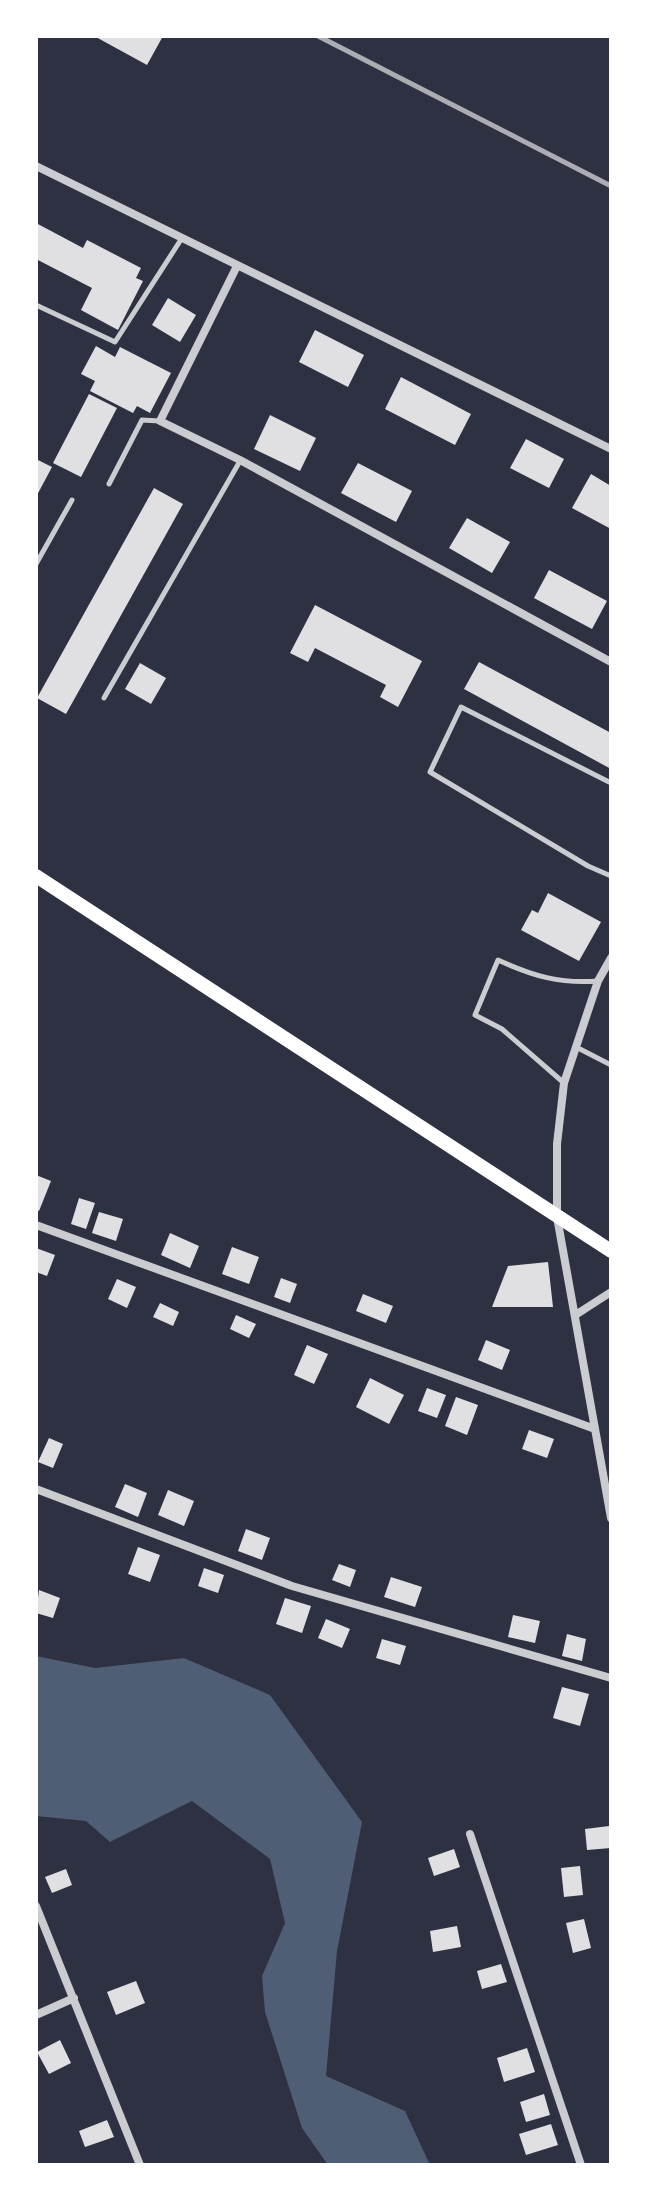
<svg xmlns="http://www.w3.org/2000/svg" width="647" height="2201" font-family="Ubuntu,sans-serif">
  <rect width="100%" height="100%" fill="#2d3142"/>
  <path fill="#4f5d75" d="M36,1656L95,1668L184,1658L270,1695L362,1822L337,1951L326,2076L405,2111L430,2165H328L302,2128L265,2012L262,1976L285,1923L270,1859L192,1801L110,1842L86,1821L36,1816Z"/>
  <path fill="#e0e0e3" d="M94,36H163L147,65Z
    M36,223L83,248L87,240L141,268L136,278L143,281L118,330L81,310L92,288L36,259Z
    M168,298L196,315L180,342L152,325Z
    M315,330L364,355L348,387L299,362Z
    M96,346L115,357L120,347L171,373L150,413L137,406L133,413L90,391L95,381L81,374Z
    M401,377L471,414L455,445L385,409Z
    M89,394L117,408L81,477L53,463Z
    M270,415L316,438L300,471L254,449Z
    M526,439L564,459L549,488L510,468Z
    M36,459L52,467L36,497Z
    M358,463L412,491L396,522L341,493Z
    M591,474L611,486V529L572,508Z
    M154,488L183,504L66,714L37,698Z
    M467,518L510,542L492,573L449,548Z
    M549,570L607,601L592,629L534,598Z
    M315,605L422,661L398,707L380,697L386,685L315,648L308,662L290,653Z
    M479,662L611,733V769L464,689Z
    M140,663L166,678L151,704L125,689Z
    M548,893L601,922L579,961L521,930L532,910L538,913Z
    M36,1175L51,1181L39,1211L36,1210Z
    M79,1198L95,1203L86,1229L71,1224Z
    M99,1212L123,1219L116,1241L92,1233Z
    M170,1233L199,1246L190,1268L161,1255Z
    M232,1247L259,1257L249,1284L222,1274Z
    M36,1248L55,1255L47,1276L36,1272Z
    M548,1262L553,1307H492L508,1266Z
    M281,1278L297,1284L290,1303L274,1297Z
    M117,1279L136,1287L127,1308L108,1299Z
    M363,1294L393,1306L386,1323L356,1311Z
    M160,1303L179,1312L173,1326L153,1317Z
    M236,1315L256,1324L249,1338L230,1329Z
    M486,1340L510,1350L502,1370L478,1360Z
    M307,1345L328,1354L314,1384L294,1375Z
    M370,1378L404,1395L389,1424L356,1407Z
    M427,1388L446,1395L437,1418L418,1411Z
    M456,1397L478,1405L467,1435L445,1426Z
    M529,1430L554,1439L547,1458L522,1449Z
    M49,1438L63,1444L53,1468L38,1462Z
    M125,1484L147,1493L138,1517L115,1507Z
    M168,1490L194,1501L184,1526L158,1515Z
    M246,1529L270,1538L262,1560L238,1551Z
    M138,1547L160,1555L150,1582L128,1574Z
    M339,1564L356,1570L350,1587L332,1580Z
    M204,1568L224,1575L218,1593L198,1586Z
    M391,1577L422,1587L415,1607L384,1597Z
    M39,1590L60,1598L53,1618L36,1613Z
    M285,1598L311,1606L302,1633L276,1624Z
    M513,1615L540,1621L535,1643L508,1637Z
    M326,1619L350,1629L342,1648L318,1638Z
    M567,1634L586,1639L582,1661L562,1656Z
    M382,1639L406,1646L400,1665L376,1658Z
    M562,1687L589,1694L580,1726L553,1718Z
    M609,1826L611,1848L587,1850L585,1829Z
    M454,1849L460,1867L434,1876L428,1858Z
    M580,1866L583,1895L564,1897L561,1868Z
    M66,1869L72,1885L52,1893L45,1877Z
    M584,1919L591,1948L573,1953L566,1923Z
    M457,1926L461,1947L433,1952L430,1931Z
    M501,1964L507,1982L482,1989L477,1971Z
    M136,1981L145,2003L116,2015L107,1992Z
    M60,2040L71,2063L49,2074L37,2052Z
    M527,2048L535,2072L504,2082L497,2058Z
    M544,2094L550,2115L526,2122L520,2102Z
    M107,2120L114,2137L85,2147L79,2131Z
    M551,2124L558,2145L526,2155L519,2134Z"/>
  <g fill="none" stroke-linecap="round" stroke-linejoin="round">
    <path stroke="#caccd0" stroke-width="5" d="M36,305L115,342L182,238
      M109,484L142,420L160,421
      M36,564L72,500
      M104,698L240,461
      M611,783L461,707L430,772L588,866L611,876
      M576,1047L611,1065
      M564,1083L502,1029L475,1015L498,960C533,976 560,984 598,981"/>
    <path stroke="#caccd0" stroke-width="8" d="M36,166L611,449
      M237,266L160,421L240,460L611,662
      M611,958L598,981L564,1083L557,1144V1217L611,1518
      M36,1225L595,1429
      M577,1314L611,1292
      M36,1489L292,1586L611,1678
      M470,1834L581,2165
      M36,1906L140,2165
      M36,2015L74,1998"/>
    <path stroke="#fff" stroke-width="14" d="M36,876L611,1251"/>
    <path stroke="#abadb3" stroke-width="5" d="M318,36L611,186"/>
  </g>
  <rect width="647" height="2201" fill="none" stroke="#ffffff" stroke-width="76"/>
</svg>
